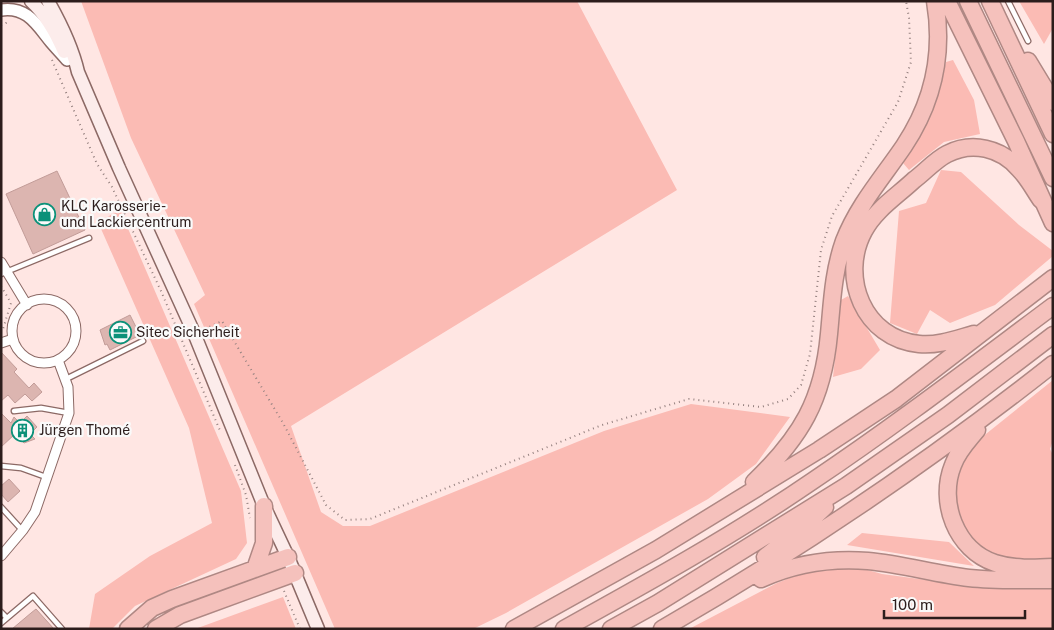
<svg xmlns="http://www.w3.org/2000/svg" width="1054" height="630" font-family="'Public Sans',sans-serif">
  <rect width="100%" height="100%" fill="#ffe6e3"/>
  <path fill="#fbbbb4" d="M81,1H577L677,190L291,426L321,512L343,526H370L604,431L691,404L790,417L756,464L708,499L506,613L473,629H335L194,304L205,295L131,138Z
    M1019,1H1053V28L1044,44Z
    M953,60L974,100L980,134L944,142L909,170L903,163L934,105L946,62Z
    M941,170L961,172L1019,225L1053,251V256L995,305L950,323L930,310L917,334L890,323L899,211L926,203Z
    M120,210L241,491L247,543L236,559L135,606L112,629H89L95,594L150,556L212,523L189,428L98,222Z
    M848,296L880,350L861,369L833,377L841,300Z
    M1053,380V440L1050,449L1053,455V562L1000,560L981,549L957,517L955,480L961,454Z
    M862,533L949,542L974,566L847,545Z
    M857,567L882,574L972,586L1053,584V629H689L777,583L810,570Z
    M283,597L296,629H195Z"/>
  <path fill="#dcb5b0" stroke="#c29c98" d="M57,171L85,230L33,254L6,194Z
    M130,315L140,335L110,350L107,344L105,345L100,330Z
    M1,352L17,369L14,372L29,388L34,383L42,392L32,401L25,394L15,403L8,395L1,401Z
    M1,413L11,423L14,417L20,423L27,416L37,427L30,434L35,439L24,443L15,434L1,447Z
    M9,479L20,491L8,502L1,494V486Z
    M36,609L54,629H12L31,613Z"/>
  <g fill="none" stroke-linecap="round" stroke-linejoin="round">
    <defs>
      <path id="service" d="M1008,1L1028,41
        M1,274L89,238
        M66,379L143,341
        M14,411L41,408L69,413
        M1,466L21,468L46,477
        M1,507L22,530
        M1,612L7,618
        M1,623L33,596L62,629"/>
      <path id="minor" d="M1,262L27,305
        M12 331a32 32 0 1 1 64 0a32 32 0 1 1-64 0Z
        M1,343L13,339
        M1,556L23,530L35,512L69,413L68,387L58,360"/>
      <path id="tertiary" d="M1,10C27,6 37,25 51,42C56,48 62,54 67,60"/>
      <path id="secondary" d="M31,1C46,15 56,33 64,52
        M48,1C61,24 72,46 78,72L119,168L194,333L264,506L288,557L318,629"/>
      <path id="motorway" d="M947,1L1016,141L1053,223
        M968,1L1053,178
        M990,1L1053,134
        M1028,61L1053,102
        M974,334C956,339 938,346 919,344C864,339 839,277 864,231C875,210 897,196 914,180C925,172 935,160 947,154C972,141 1001,148 1019,169C1028,178 1034,190 1041,200
        M977,430C968,441 958,451 953,465C938,502 956,550 995,563C1014,569 1034,568 1053,567
        M754,482C801,437 823,400 829,334C832,303 833,272 844,241C858,205 883,177 904,146C934,101 944,54 935,1
        M765,557L808,523L825,507
        M255,569L264,543V506
        M761,579C794,564 831,558 868,561C902,564 935,574 969,578C996,581 1025,580 1053,580
        M128,629L152,608L172,599L288,557
        M156,629L180,615L295,573
        M514,629L656,550L819,450L896,399L1053,278
        M564,629C649,582 734,535 814,480C896,425 974,365 1053,306
        M611,629L658,603L846,486L948,415L1053,335
        M662,629C799,550 929,462 1053,364"/>
    </defs>
    <use href="#service" stroke="#8c6965" stroke-width="7"/>
    <use href="#minor" stroke="#8c6965" stroke-width="11"/>
    <use href="#tertiary" stroke="#8c6965" stroke-width="14"/>
    <use href="#secondary" stroke="#8c6965" stroke-width="15"/>
    <use href="#motorway" stroke="#af8884" stroke-width="19"/>
    <path stroke="#968280" stroke-width="2" stroke-dasharray="1 4" stroke-linecap="butt" d="M1,25L6,23V20
      M52,60L97,164L112,187L161,291L221,433
      M1,286L11,303L3,329H1
      M205,329L222,321L283,423L326,505L345,520L370,519L602,425L689,399L761,407L788,399L801,385L810,354L821,250L832,216L898,102L911,62L909,18L906,1
      M235,465L246,495L250,518
      M284,591L300,629"/>
    <use href="#service" stroke="#fff" stroke-width="4.5"/>
    <use href="#minor" stroke="#fff" stroke-width="9"/>
    <use href="#tertiary" stroke="#fff" stroke-width="11"/>
    <use href="#secondary" stroke="#fceceb" stroke-width="12"/>
    <use href="#motorway" stroke="#f5c1bc" stroke-width="16"/>
  </g>
  <defs>
    <symbol id="shop-ring" viewBox="-11 -11 22 22"><circle r="9.5" fill="#fafafa" stroke="#0b9179" stroke-width="1.5"/><path d="M-5-2.5h2.3a2.7 3.5 0 0 1 5.4 0H5L5.5 6h-11ZM-1.5-2.5h3a1.5 2.3 0 0 0-3 0Z" fill="#0b9179"/></symbol>
    <symbol id="office-ring" viewBox="-11 -11 22 22"><circle r="9.5" fill="#fafafa" stroke="#0b9179" stroke-width="1.5"/><path d="M-6-3h4V-5.5h4V-3h4V5H-6ZM-1-4.5V-3h2v-1.5ZM-6 0V1H6V0Z" fill="#0b9179"/></symbol>
    <symbol id="building-ring" viewBox="-11 -11 22 22"><circle r="9.5" fill="#fafafa" stroke="#0b9179" stroke-width="1.5"/><path d="M-4-6H4V6H1V3H-1V6H-4ZM-2.5-4.3h1.7v1.8h-1.7ZM.8-4.3h1.7v1.8H.8ZM-2.5-1h1.7V.8h-1.7ZM.8-1h1.7V.8H.8Z" fill="#0b9179"/></symbol>
  </defs>
  <g fill-rule="evenodd">
    <use href="#shop-ring" x="32" y="202" width="25" height="25"/>
    <use href="#office-ring" x="108" y="320" width="25" height="25"/>
    <use href="#building-ring" x="10" y="418" width="25" height="25"/>
  </g>
  <g text-anchor="middle" stroke-width="4.5" stroke-linejoin="round" paint-order="stroke">
    <g font-size="14" fill="#2c1d1c" stroke="#fafafa" text-anchor="start">
      <text x="61" y="211">KLC Karosserie-<tspan x="61" dy="16">und Lackiercentrum</tspan></text>
      <text x="136" y="337">Sitec Sicherheit</text>
      <text x="39" y="435">Jürgen Thomé</text>
    </g>
  </g>
  <rect width="1054" height="630" fill="none" stroke="#2c1d1c" stroke-width="5"/>
  <path d="M884 610v8h141v-8" fill="none" stroke="#2c1d1c" stroke-width="2.5"/>
  <text x="892" y="610" font-size="15" fill="#2c1d1c" stroke="#fafafa" stroke-width="4" paint-order="stroke">100 m</text>
</svg>
